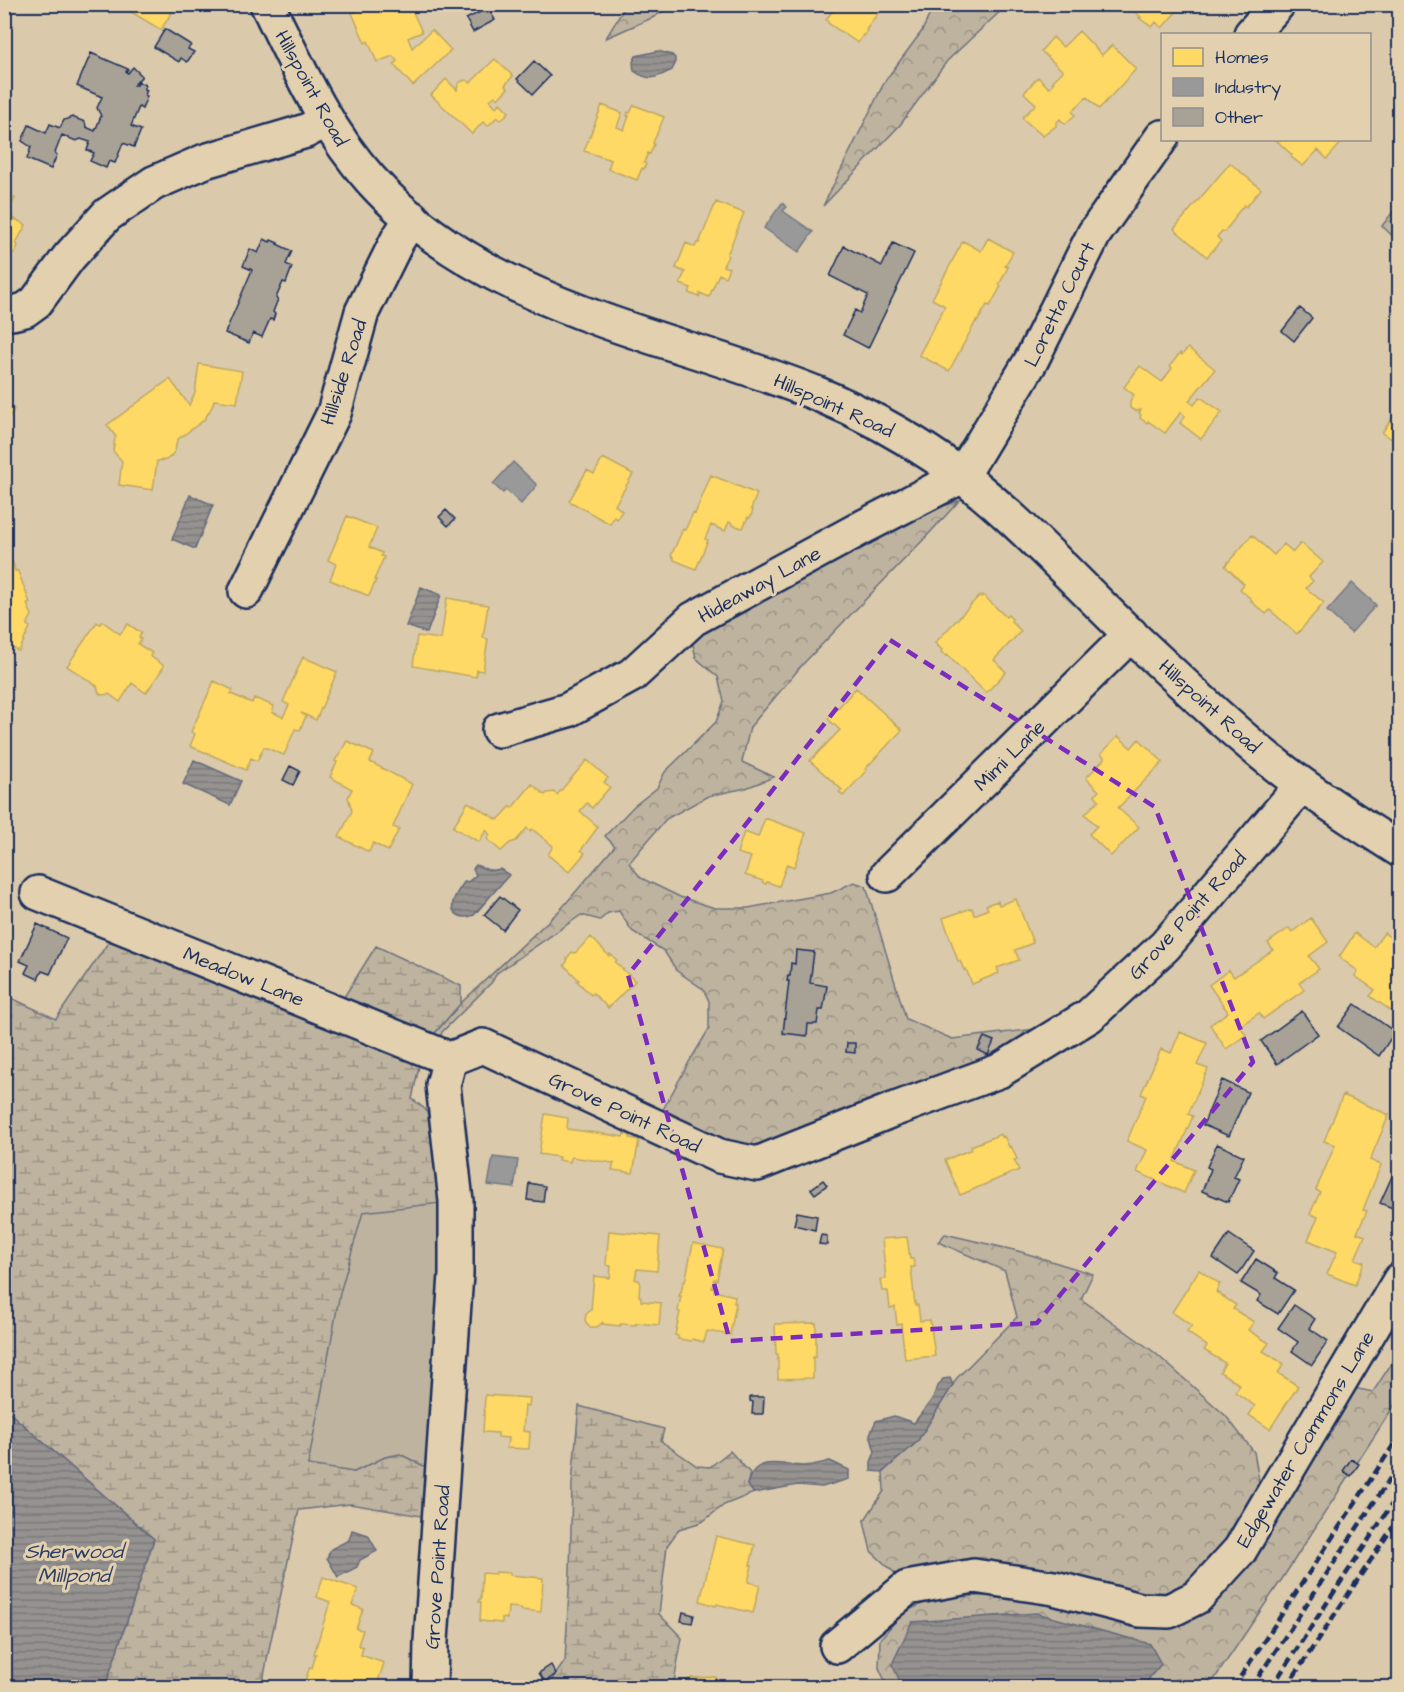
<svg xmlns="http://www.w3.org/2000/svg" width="1404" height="1692" font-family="'Architects Daughter',sans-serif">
  <defs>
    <pattern id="forest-crowns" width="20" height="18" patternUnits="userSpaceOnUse" patternTransform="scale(1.5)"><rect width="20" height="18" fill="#beb39f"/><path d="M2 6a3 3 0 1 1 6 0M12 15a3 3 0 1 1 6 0" fill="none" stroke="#9a9285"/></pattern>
    <pattern id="wetland-marsh" width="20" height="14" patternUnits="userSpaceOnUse" patternTransform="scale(1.5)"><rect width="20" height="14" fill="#beb39f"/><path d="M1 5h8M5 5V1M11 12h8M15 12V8" fill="none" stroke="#9a9285"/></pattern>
    <pattern id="water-rules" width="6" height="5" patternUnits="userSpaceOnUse" patternTransform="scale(1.5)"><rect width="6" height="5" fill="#959290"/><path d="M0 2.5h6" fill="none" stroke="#797879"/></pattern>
  </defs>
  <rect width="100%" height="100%" fill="#dacaab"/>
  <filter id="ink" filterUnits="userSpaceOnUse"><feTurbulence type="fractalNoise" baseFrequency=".0167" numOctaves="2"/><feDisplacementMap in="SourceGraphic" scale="12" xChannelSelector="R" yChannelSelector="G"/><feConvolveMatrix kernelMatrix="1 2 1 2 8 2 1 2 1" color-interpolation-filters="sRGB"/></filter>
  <g filter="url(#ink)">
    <path fill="url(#forest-crowns)" stroke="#6c717e" stroke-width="1.5" d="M626,5V4L673,5L654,17L606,38Z
      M934,5H1007L947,61L900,125L823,206L885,81L922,31Z
      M1399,204V242L1382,226Z
      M959,501L925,538L803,664L750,727L742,762L774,777L746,788L708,796L666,819L629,863L641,878L680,897L715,908H748L831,893L854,882L866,886L906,1019L952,1039L1052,1027L983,1066L750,1152L660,1115L689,1062L709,1029V1001L703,989L677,971L664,951L632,931L619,911L608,913L600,920L581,915L497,973L492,982L442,1032L440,1039L429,1042L434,1034L461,1003L561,909L615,846L605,836L634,806L657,788L665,772L716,722L724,701L718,677L696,658L690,631L882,524Z
      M945,1234L1018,1251L1093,1274L1081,1299L1154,1352L1226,1416L1254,1452L1260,1486L1209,1565L1188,1587L1164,1598L992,1565L923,1568L901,1579L871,1551L864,1521L884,1491L883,1472L917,1442L957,1378L1017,1317L1005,1271L938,1242Z
      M1399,1352V1398L1282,1579L1209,1687H888L879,1668L880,1639L903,1613L938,1596H1027L1136,1626H1175L1214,1605L1354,1388L1373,1392Z"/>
    <path fill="url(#wetland-marsh)" stroke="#6c717e" stroke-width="1.5" d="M112,937L329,1021L376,946L461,986V1003L434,1034L421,1057L412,1099L425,1109L446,1146L449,1202L308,1464L354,1472L385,1457L400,1454L432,1470L427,1517L350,1504L299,1510L269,1649L262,1687H105L154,1539L12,1415L5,1406V995L56,1019Z
      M579,1406L664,1429L661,1441L697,1466L710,1467L730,1451L750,1473L747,1485L754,1493L724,1505L702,1522L679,1529L667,1546L659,1614L682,1638L673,1687L440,1688V1679L485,1687H526L551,1681L565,1661L570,1573L572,1483Z"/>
    <path fill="#beb39f" stroke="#6c717e" stroke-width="1.5" d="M449,1202L432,1470L400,1454L385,1457L354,1472L308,1465L340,1293L363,1212Z"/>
    <path fill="url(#water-rules)" stroke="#646a7c" stroke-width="1.5" d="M658,51L672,55L675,58V64L672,70C656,78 650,82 634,71L633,62L636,56Z
      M190,495L213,505L195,549L172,539Z
      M421,587L441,595L427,633L406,626Z
      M194,760L241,781L230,805L183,784Z
      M476,865C485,869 490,872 500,869L509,875L474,915C462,920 448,914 454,899C456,893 461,887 465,881L468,882L476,875L473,869Z
      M950,1378L953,1385L917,1442L883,1472L871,1471V1462L875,1452L870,1434L876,1421L894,1416L914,1423L933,1398L936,1389L943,1379Z
      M4,1406L12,1415L154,1539L105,1687H5Z
      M830,1461L849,1470V1479L822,1487L798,1485L754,1493L747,1485C755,1454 778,1465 802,1466C811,1466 821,1463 830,1461Z
      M352,1530L368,1535L377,1551L360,1560L357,1567L338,1577L327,1558L331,1549L349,1540Z
      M1036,1613L1150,1644L1161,1664L1142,1687L903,1688L892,1664L912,1622Z"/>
    <path fill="#ffd966" stroke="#bba664" stroke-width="1.5" d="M118,4H164L173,10L161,30Z
      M373,4H404L408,12L412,10L422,32L408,38L412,48L432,30L451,50L413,86L394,65L397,61L393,56L377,62L368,41L365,43L352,13Z
      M834,4H880L883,6L866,30L867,31L864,36L863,35L858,43L828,23V21L826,20L833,10L834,11L838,7Z
      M1126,4H1183L1162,28L1156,22L1152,27L1139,18L1141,17Z
      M1079,31L1102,55L1112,45L1136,69L1099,109L1087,97L1072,111L1075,115L1065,124L1060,119L1056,123V126L1043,136L1022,118L1036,104L1024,93L1038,77L1049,88L1054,83L1052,82L1063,71L1041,51L1053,37L1063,47Z
      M495,59L513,76L505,85L508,88L498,99L495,96L490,100L496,107L500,103L509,112L501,120L497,117L488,126L483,122L472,134L431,95L446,79L457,90L458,84L462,81L467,80L470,83Z
      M602,105L622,113L617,127L624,130L629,116H627L628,112L630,113L634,105L664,117L653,143L654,144L650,154L648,153L644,163L646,164L644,169L642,168L637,180L608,169L611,160L584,151Z
      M1276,140H1344L1327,159L1318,150L1303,166L1291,157L1292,155Z
      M1230,163L1261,189L1246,207L1244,205L1235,216L1236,217L1224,232L1222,231L1217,237L1221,241L1207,257L1174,229Z
      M4,193L15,198L7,215L26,225L16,243L18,246L14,253L11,254L9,257L4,255Z
      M716,202L744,213L727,255L728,256L723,266L729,268L725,277L719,274L709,297L700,293L699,297L689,293L691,288L680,284L685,272L676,268L686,243L695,247L697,243H699Z
      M988,238L1013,252L1005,266L1008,267L999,285L1001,286L990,306L987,305L977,322L976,321L949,371L919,355L945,306L932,299L963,241L981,251Z
      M1188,348L1215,369L1189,401L1194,405L1200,397L1222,412L1201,439L1180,423L1185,416L1181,412L1165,433L1148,421L1147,423L1140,418L1141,415L1139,413L1141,410L1135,411L1130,408V401L1134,395L1124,387L1140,366L1162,382L1172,368L1170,366L1180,353L1182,355Z
      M199,364L242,371L237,403L214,400L212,407L204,420L177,440L175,451L171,456L166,460L157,461L153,490L119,485L122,461L113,451L115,438L116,437L107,425L170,379L189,405L195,393Z
      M4,404L14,409L4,427Z
      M1400,406V444L1382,433Z
      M603,458L633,474L615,505L622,511L617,519L614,517L610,524L569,501L587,470L594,474Z
      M711,475L757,494L751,509L753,510L750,518L748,517L743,528L732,525V523L729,522L725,531L711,525L705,539L708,540L696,569L674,560V558L671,556L683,529L685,530L693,513L695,514Z
      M347,516L377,528L369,547L382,553L381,556L384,557L374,580H376L369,596L330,580L336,564L328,560Z
      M1252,535L1274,555L1284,544L1293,552L1301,543L1323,562L1309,577L1313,581L1306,588L1324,603L1297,634L1270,610L1266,614L1251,601L1252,600L1240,589L1244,584L1225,566Z
      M4,560L13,563L15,571H18L30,603L27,604L32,615L27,625L30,627L19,651L4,644Z
      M980,595L981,597L983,595L1006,617L1008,615L1012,619L1011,621L1021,631L994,660L1006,672L986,693L947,655L946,656L941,652L942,650L935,643Z
      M447,598L488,605L483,638L488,639L483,671L477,670L476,677L413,666L417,636L441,639Z
      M102,621L120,634L128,624L142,633L139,637L141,639L138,644L152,653L150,656L163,665V668L146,693L132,683L120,702L109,694L102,695L99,693L97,686L67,666L97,622L100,624Z
      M303,657L337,672L316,720L301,713L306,716L300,730L295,729L284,755L264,747L257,761L251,758L246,770L190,746L195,734L191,732L214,681L233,690L231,694L252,703L254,698L274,706L272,712L283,717L289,705L283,702Z
      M856,688L902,730L865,769L867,770L843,796L839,792L842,790L810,761L840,730L828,719Z
      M1118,736L1131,748L1139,739L1163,762L1118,808L1139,827L1111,856L1089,834L1097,826L1085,814L1099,800L1095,795L1099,791L1086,778L1105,758L1101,754Z
      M347,741L374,753L370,762L412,784L393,827L399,829L388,851L373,843L369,852L339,837L352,811L348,797L352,789L330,777L337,762L335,761L337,757H338Z
      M587,760L608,778L604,782L610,787L592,808L587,803L580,811L598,827L581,850L585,853L569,872L548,855L553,846L532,829L530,831L527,828L516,841L510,843L501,851L487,839L490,835L486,830L479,842L453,827L468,802L498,820L511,806L512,808L532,784L545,795L547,793L554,792L557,795Z
      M765,818L806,833L794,867L787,864L779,886L767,882L766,884L763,883V881L745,875L751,857L737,853L744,832L758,837Z
      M1016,899L1033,943L1015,950L1019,960L997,968L999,973L972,984L966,969L964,970L960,961H958L943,918L972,908L974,915L988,909L986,905L998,901L999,905Z
      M1311,918L1328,942L1309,956L1319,969L1299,983L1304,990L1263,1019L1259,1013L1240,1026L1246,1035L1226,1049L1210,1025L1228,1012L1209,985L1229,970L1234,977L1273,950L1268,943L1289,928L1292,932Z
      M1355,933L1374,947L1384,933L1400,944V1017L1370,996L1375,990L1355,976L1358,971L1339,957Z
      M591,937L609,956L610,954L617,960L615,962L635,981L608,1008L593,993L591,995L577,981L579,980L564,965L567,962V958L572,952L575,953Z
      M1180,1032L1207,1043L1197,1065L1208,1069L1188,1114L1193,1116L1174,1161L1194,1170L1184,1193L1137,1172L1147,1150L1127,1141L1146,1096L1141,1094L1161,1049L1171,1053Z
      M1343,1095L1389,1115L1370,1160L1381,1165L1363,1210L1367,1211L1357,1233L1365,1236L1355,1259L1364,1262L1355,1285L1327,1274L1337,1252L1308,1240L1318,1217L1310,1214L1320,1192L1316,1190L1335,1145L1324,1141Z
      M545,1114L568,1118L567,1129L618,1136L623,1137L624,1134L630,1135V1138L639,1140L633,1173L612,1170L614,1163L571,1157L570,1162L558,1160L559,1157L539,1154Z
      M1001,1134L1002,1137L1004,1136L1009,1147L1011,1146L1017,1159L1014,1160L1019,1170L960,1195L945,1160L972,1149L971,1146Z
      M609,1231L660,1236L657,1271L637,1269L635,1279L640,1281L639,1296L641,1297V1301L661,1303L659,1325L636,1323V1325L620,1324V1326L602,1324L603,1322L597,1327H590L585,1321L586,1314L591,1310L594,1276L610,1278L611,1266L606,1265Z
      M907,1237L910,1259H913L915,1267H911L915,1305H918L920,1321L930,1320L935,1356L905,1359L901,1324L897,1325L895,1307L890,1308L888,1291H882L880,1280L886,1279L882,1239Z
      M693,1243L723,1249L717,1280L714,1279L712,1288H715L714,1291L735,1296L734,1303H736L730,1335L707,1331L704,1342L692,1339L691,1341L678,1339V1336L675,1335L680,1312L678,1311L681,1296H679L680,1293H681L683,1282H685Z
      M1199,1270L1220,1284L1216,1292L1236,1305L1233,1309L1254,1322L1248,1330L1269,1343L1263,1351L1284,1364L1278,1373L1298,1386L1270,1429L1249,1415L1255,1406L1235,1392L1240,1385L1220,1372L1225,1363L1204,1350L1207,1346L1187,1332L1192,1326L1172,1312Z
      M816,1323V1357H813V1378L778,1379V1354H776L775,1324Z
      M485,1395L530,1398L529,1406L525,1405L523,1431L530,1432L529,1449L507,1448L508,1438L498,1437V1433L483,1432Z
      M716,1536L755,1545L750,1565H752L748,1582L760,1585L753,1613L717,1604L716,1606L700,1601Z
      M496,1572L510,1573V1575L543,1578L541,1612L521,1610V1608L508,1607L507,1619L502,1618V1623L480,1621L481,1602H479V1599H481L482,1573L495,1574Z
      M323,1577L358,1589L352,1605L363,1609L356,1629L363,1630L358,1645L363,1647L361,1655L384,1663L376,1688H362L334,1679L331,1688H317L304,1683L310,1667L312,1668L316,1654H314L330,1602L317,1597Z
      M716,1677L717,1688H683L682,1681L691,1679V1678Z"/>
    <path fill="#999" stroke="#737987" stroke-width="1.5" d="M782,203L787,207L783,211L813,232L799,252L764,228Z
      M513,462L537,485L521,504L506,490L503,493L493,484Z
      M1352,583L1376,605L1351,633L1327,611Z
      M493,1157L518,1160L514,1188L488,1185Z"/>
    <path fill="#a8a196" stroke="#1b2f5e" stroke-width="1.5" d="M488,8L495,20L473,32L466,19Z
      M165,29L191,45L188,49L194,52L187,62L181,58L179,62L154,47Z
      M91,53L128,69L126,72L128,73L133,67L142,76L134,85H137L138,82L146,85L144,89L147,90L145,95L147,96L142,109L139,107L131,126L141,130L134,147L123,143L115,163L109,161L106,168L90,161L94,153L87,150L90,142L81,139L76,141L62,135L55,153L57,155L51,169L27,159L31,147L22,141L29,125L46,133L50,124L60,128L64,120L72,117L85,122L86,127L95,131L101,116L97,108L102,97L77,86Z
      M534,61L550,76L533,94L517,79Z
      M264,239L270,242L271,240L278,243L277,244L292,251L286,264L292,267L286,283L283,282L276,298L278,299L273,312L275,314L273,320L270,319L262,337L253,333L249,343L225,333L252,270L243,266L250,249L258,253Z
      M893,243L914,253L868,348L843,335L855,310L860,313L868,295L830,276L844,246L882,266Z
      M1300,308L1312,318L1294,341L1282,331Z
      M446,510L455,519L448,526L439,517Z
      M290,766L300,771L293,785L283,780Z
      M500,896L518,910L503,930L484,915Z
      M37,924L67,938L50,974L42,971L38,979L25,973L29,965L20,961Z
      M796,950L814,952L810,983L827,986L823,1010H819L817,1024H808L807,1036L783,1033L789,981H787L788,976H790L791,963L795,964Z
      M1355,1004L1395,1032L1379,1056L1338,1027Z
      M1302,1011L1318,1034L1277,1064L1261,1041Z
      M984,1037L994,1041L988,1055L978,1050Z
      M847,1043H855V1053L846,1052Z
      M1222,1080L1248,1092L1229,1136L1203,1125Z
      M1217,1144L1244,1156L1234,1177L1239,1179L1228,1202L1202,1191L1211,1169L1207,1167Z
      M1398,1163H1400V1211L1380,1203Z
      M823,1180L827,1185L815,1194L811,1189Z
      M529,1183L545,1186L543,1202L527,1200Z
      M797,1212L817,1216L815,1230L794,1225Z
      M1229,1234L1254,1251L1238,1275L1213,1258Z
      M821,1235L827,1236V1245L819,1244Z
      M1256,1259L1278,1273L1275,1278L1294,1290L1278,1314L1257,1301L1261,1295L1241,1283Z
      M1294,1305L1315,1319L1309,1328L1328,1341L1312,1365L1292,1351L1298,1342L1278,1328Z
      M750,1397H764L763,1414H752L753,1402L750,1401Z
      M1351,1459L1359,1464L1351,1476L1343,1471Z
      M683,1612L694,1615L692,1623L681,1621Z
      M551,1665L556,1674L545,1682L539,1673Z"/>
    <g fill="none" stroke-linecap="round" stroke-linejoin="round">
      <defs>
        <path id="minor" d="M267,4C297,65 325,129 371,180C486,308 666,333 818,394C861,412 902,434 940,460C1011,510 1070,577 1133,637C1183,683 1231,731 1285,772C1322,800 1361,825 1400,850
          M1251,34L1278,4
          M4,312L12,313L25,310L36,302L69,257L107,215L154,183L205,161L306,131L327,120
          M246,591L334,413L362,312L398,239L412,218
          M499,730L568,710L619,682L632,675L693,619L865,526L962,476L1031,361L1094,234L1162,137
          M887,875L1131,634
          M38,893L450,1059
          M450,1059L483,1046L719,1156L757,1164L890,1111L999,1071L1089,1016L1165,946L1302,785
          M837,1646L907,1588L974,1576L1054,1588L1140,1610L1169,1611L1197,1597L1240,1550L1400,1280
          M430,1688L431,1641L456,1274V1201L443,1085L450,1059"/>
      </defs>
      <use href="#minor" stroke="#1b2f5e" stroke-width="38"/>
      <use href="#minor" stroke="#e2d0ae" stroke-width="33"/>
      <path stroke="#1b2f5e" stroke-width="4.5" stroke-dasharray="9 4.5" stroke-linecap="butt" d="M1233,1688L1400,1435
        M1251,1688L1400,1463
        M1271,1688L1400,1492
        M1286,1688L1400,1516"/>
    </g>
  </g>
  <path fill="none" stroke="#7b2cbf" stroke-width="4.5" stroke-dasharray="12 8" stroke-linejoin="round" d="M890,640L1155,807L1253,1062L1037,1323L730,1341L628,975Z"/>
  <g text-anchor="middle" stroke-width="6" stroke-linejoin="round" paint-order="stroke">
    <g font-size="20" fill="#1b2f5e" stroke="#e2d0ae">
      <text transform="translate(312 88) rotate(61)" y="7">Hillspoint Road</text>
      <text transform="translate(1059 304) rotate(-64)" y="7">Loretta Court</text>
      <text transform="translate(343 372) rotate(-72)" y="7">Hillside Road</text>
      <text transform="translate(834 405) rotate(24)" y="7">Hillspoint Road</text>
      <text transform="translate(759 584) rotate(-29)" y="7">Hideaway Lane</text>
      <text transform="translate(1210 706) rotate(42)" y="7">Hillspoint Road</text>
      <text transform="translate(1009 755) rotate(-45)" y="7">Mimi Lane</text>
      <text transform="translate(1187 915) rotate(-48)" y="7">Grove Point Road</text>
      <text transform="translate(244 976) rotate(22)" y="7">Meadow Lane</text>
      <text transform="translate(625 1112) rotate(25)" y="7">Grove Point Road</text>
      <text transform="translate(1305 1439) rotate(-59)" y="7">Edgewater Commons Lane</text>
      <text transform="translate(437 1567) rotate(-86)" y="7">Grove Point Road</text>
    </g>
    <g font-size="21" font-style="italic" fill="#2d3e66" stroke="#e2d0ae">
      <text x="74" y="1558">Sherwood<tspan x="74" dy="24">Millpond</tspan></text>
    </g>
  </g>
  <rect width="1404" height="1692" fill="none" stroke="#e2d0ae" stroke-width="24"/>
  <rect x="12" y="12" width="1380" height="1668" fill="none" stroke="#1b2f5e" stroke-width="2" filter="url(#ink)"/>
  <rect x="1161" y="33" width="210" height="108" fill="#e2d0ae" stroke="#92908e" stroke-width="1.5"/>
  <rect x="1173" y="48" width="30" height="18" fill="#ffd966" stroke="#92908e" stroke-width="1.5"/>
  <text x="1215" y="63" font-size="18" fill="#1b2f5e">Homes</text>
  <rect x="1173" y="78" width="30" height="18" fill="#999999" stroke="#92908e" stroke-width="1.5"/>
  <text x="1215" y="93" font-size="18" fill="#1b2f5e">Industry</text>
  <rect x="1173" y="108" width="30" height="18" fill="#a8a196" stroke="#92908e" stroke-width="1.5"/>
  <text x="1215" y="123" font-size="18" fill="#1b2f5e">Other</text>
</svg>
